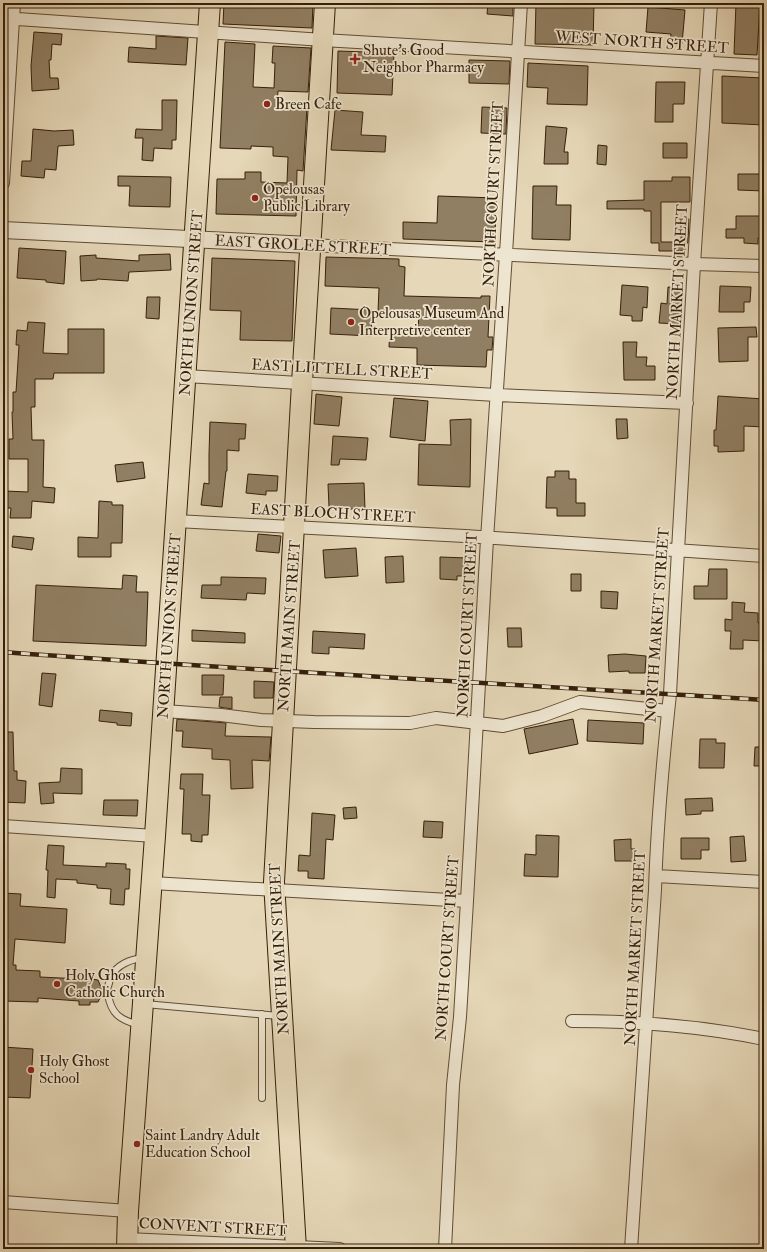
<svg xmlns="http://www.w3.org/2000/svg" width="767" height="1252" font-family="'IM FELL Double Pica',serif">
  <rect width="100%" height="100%" fill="#e5d7b7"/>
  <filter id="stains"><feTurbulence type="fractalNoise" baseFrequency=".005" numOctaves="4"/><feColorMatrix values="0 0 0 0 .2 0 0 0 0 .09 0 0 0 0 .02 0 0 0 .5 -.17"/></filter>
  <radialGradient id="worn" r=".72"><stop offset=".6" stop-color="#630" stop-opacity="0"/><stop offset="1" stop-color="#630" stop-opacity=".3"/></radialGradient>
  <path fill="#917f63" stroke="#351f09" d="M224,3H313L312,28L223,24Z
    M488,3H513V16L487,14Z
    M536,3H594L593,45L535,44Z
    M736,3H760L757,55L734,54Z
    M648,7L685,10L682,44L670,43L671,34L646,32Z
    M34,32L62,34L61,45L52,44L51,60H49L50,78H58L59,89L32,91L31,66Z
    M156,36L188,38L186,65L128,62L129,47L156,49Z
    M225,42L255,44L253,87L274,88L275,63H272L273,46L311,48L308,92L278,91L277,105L307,107L303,171L297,170L296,216L216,214L217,179H245V172H261V182L287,183L288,157L273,156V147L251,146V149L220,148Z
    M338,51L394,53L392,95L337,93Z
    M469,60L510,61L509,84L469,83Z
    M528,63L588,66L587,105L547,104L548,88L527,87Z
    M722,76L763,78L761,102H764V125L722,123Z
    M656,82H685L684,104H673V122H655Z
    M162,100H177L176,140H172V149L154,148L153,161L142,160L143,138H135L136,129L162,130Z
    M482,107L507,108L506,134L481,133Z
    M335,110L363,112L361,135L386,136L385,152L331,150Z
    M546,126L567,128L564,152H568V164H544Z
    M33,129L54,131L73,130L74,145L58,146L56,170L45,169L44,178L21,176L22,161H31Z
    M663,143H687V158H663Z
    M598,145L607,146L606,165L597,164Z
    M738,174H764V191L738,190Z
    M118,176L171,177L170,207L129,206L130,186H118Z
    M672,177H690V202H661V242H681V219H689L688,243H685V251H659V243H651V211H644V209H607V201L644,200V181H672Z
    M533,186H557L556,205H571L570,240L532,239Z
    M438,196L496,198L495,242L403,239V222L437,223Z
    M736,216H764V238H758V244L744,243V238H726V229H736Z
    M19,248L66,251L64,284L46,282V280L17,278Z
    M170,254L171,270L129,272L128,281L97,279V280L81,281L80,256L96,255V258L139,261V255Z
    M326,257L399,259V266L405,267L404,296L481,298V296H490L488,337H493L492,350H487L486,367L417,365V348L389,347L390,329L418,330L419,313L378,312L379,288L325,286Z
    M212,258L295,261L292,341L240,340L241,311L210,310Z
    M622,285L648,287L647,308L643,307L642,321H632V316L620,315Z
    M720,286L751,287L750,302H744V312H719Z
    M668,287L683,288L680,324L659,323L661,303L667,304Z
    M147,297H160L159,319L146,318Z
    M331,308L372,310L371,336L330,334Z
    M28,322L45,323L43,353L68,354V329H104V373H54L53,379H35V407H31L32,440H44L43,487L55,488L54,503L32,501L31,518H10L11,508H4L5,491L28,492V459H9V439H13L12,412H13V392H16L19,345H16L17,330L27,331Z
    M756,327L757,337H748V361L719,362L718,328Z
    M623,342H637L636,357H647L646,366H655V380H624Z
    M316,394L342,397L339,426L314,424Z
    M718,396L764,399V427L744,426V451L718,452V446H714V430H716Z
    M394,398L428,401L425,441L390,437Z
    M471,419L470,487L418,485L419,444L451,445L450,420Z
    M616,419H627L628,438L617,439Z
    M210,422L246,424L245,439H239V451L227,450V471H226L222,507L201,505L204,483L209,484V454Z
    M333,436L368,438L366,460L340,459L339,465H331Z
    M143,462L145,478L117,482L115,465Z
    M555,471H569V479H576V503H585V516H557V508H546L547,477H555Z
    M248,474L278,476L277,491H266V495L246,493Z
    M364,483L365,509H350V507H329L328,484Z
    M99,501L112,502V505H123L122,543H111V557H78V537L98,538Z
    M258,534L281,536L279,553L256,551Z
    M13,536L34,538L32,550L12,547Z
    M356,548L358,576L325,578L323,550Z
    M403,556L404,582L386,583L385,557Z
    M440,557L468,558V568H464V576H457V580L440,579Z
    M709,569H727V599H694V586H708Z
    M571,574H581V591H571Z
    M123,575L137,576L136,592H148L146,646L33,641L36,585L122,589Z
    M221,577L266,578L265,594L247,593L246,600L201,598L202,585H221Z
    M601,591L618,592L617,609L601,608Z
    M732,602L745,603L744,612L758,613V623H764V641L743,640V649H730L731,631H725V619L732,620Z
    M507,628H521L522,647H508Z
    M192,630L245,633V643L192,641Z
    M313,631L365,634L364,649L329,647V654L312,653Z
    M625,654L646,656L645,673H629V671L609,672L608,655Z
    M42,673L56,674L52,707L39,705Z
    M202,675H224L223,695H202Z
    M254,681L274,682L273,698H254Z
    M220,697H232V709L219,707Z
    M100,710L132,713L131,726L117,725V723L99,721Z
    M177,719L226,723L225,736L271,737L269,761L252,760L253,788L231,789L230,760L212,759V749L182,747L183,731H176Z
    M573,719L578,744L529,754L524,729Z
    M588,720L644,723L643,744L587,741Z
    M3,732H13L14,771H17V780L26,781L25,803L3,802Z
    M700,739H716V743H725L724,768H699Z
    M755,747H764V766H754Z
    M61,768L82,769V794L53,793L54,803L41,804L39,783L60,782Z
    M181,774H203L202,795H210L208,835H202V842L191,841V834H182L184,789H180Z
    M712,798L713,811H701V814L686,815L685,799Z
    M104,800H138L137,816L103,815Z
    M356,807L357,818L344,819L343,808Z
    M312,813L335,815L333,840L326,839L324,879L308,878V871H298L299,855L310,856Z
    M424,821L443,822L442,838L423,837Z
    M536,835L559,836L558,877L524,876L525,854L536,855Z
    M744,836L746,861L731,862L730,837Z
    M681,838H709V850H701V859H681Z
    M631,839V849H635V861H615L614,840Z
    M48,845L64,846L63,865L106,867V863L126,864V869H130L129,889H125L124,905L110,904L111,889L97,888V885L77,883V880L56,879L55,898L47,897L48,870H46Z
    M3,893L21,894L20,906L67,909L65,943L15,939L13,965H16V970L40,971V977L82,979V974H91V979L98,980L103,992L98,1002H90V1005H79V1001L38,998V1002L3,1001Z
    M3,1047L33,1049L30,1098L3,1097Z"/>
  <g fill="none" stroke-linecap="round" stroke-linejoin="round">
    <defs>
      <path id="service" d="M107,989C109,985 109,981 111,977C116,965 131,959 143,958
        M108,994C111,1014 120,1020 139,1025
        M145,1004L279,1016
        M262,1014V1098"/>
      <path id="minor" d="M3,18L323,40L764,66
        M3,183L14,3
        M310,245L694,264L764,266
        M186,376L496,395L687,403
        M176,521L465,536L764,556
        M164,711L221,715L261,720L314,722L410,723L436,718L503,726L542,716L580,702L668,711
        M3,826L155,836
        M656,876L764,882
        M152,883L467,901
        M572,1021C636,1021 701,1026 764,1039
        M3,1202L128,1211
        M127,1239L340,1249
        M445,1249L453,1085L460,1017L467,901L487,539L506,254L521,3
        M631,1249L655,890C657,824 663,759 670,694L694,264L711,3"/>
      <path id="tertiary" d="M3,230L310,245"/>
      <path id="primary" d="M127,1249L128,1211L155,836L210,3
        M296,1249L274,882L302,383L325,3"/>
    </defs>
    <use href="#service" stroke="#614d34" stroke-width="8"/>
    <use href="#minor" stroke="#614d34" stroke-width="14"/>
    <use href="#tertiary" stroke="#614d34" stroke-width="18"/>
    <use href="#primary" stroke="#351f09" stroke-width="22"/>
    <use href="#service" stroke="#eee5d0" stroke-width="6"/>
    <use href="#minor" stroke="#eee5d0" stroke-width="12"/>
    <use href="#tertiary" stroke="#eee5d0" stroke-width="16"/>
    <use href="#primary" stroke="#e5d7b7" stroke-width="20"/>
    <defs>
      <path id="rail" d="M3,652C256,671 510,684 764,700"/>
    </defs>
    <use href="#rail" stroke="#351f09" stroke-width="4.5"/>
    <use href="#rail" stroke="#eee5d0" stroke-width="3" stroke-dasharray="9" stroke-linecap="butt"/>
  </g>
  <g fill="#8f2418" stroke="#eee5d0" stroke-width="1.5">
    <path d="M353 53h4v4h4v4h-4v4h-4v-4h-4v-4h4z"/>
    <circle cx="267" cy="104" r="4"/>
    <circle cx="255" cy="198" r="4"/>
    <circle cx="351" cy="322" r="4"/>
    <circle cx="57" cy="984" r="4"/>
    <circle cx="31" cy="1070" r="4"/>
    <circle cx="137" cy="1144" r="4"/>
  </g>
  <g text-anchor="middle" stroke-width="3.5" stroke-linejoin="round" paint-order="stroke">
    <g font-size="15" fill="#351f09" stroke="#eee5d0">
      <text transform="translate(642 42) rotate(4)" y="5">WEST NORTH STREET</text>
      <text transform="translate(493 194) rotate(-87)" y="5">NORTH COURT STREET</text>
      <text transform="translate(303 245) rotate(3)" y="5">EAST GROLEE STREET</text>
      <text transform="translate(677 302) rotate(-87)" y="5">NORTH MARKET STREET</text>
      <text transform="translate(191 303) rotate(-86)" y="5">NORTH UNION STREET</text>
      <text transform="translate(342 369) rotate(3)" y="5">EAST LITTELL STREET</text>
      <text transform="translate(333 513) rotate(3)" y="5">EAST BLOCH STREET</text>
      <text transform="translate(467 625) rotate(-87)" y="5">NORTH COURT STREET</text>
      <text transform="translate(657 625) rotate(-86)" y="5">NORTH MARKET STREET</text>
      <text transform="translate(169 626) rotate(-86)" y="5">NORTH UNION STREET</text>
      <text transform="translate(289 626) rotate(-86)" y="5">NORTH MAIN STREET</text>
      <text transform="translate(447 948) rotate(-86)" y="5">NORTH COURT STREET</text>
      <text transform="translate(635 948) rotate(-87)" y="5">NORTH MARKET STREET</text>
      <text transform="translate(279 949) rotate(-93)" y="5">NORTH MAIN STREET</text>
      <text transform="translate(213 1227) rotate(3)" y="5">CONVENT STREET</text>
    </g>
    <g font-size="15" fill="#351f09" stroke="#eee5d0" text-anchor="start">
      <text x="363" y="55">Shute's Good<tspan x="363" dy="17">Neighbor Pharmacy</tspan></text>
      <text x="275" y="109">Breen Cafe</text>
      <text x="263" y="194">Opelousas<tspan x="263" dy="17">Public Library</tspan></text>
      <text x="359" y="318">Opelousas Museum And<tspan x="359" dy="17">Interpretive center</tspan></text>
      <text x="65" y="980">Holy Ghost<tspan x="65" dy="17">Catholic Church</tspan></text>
      <text x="39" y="1066">Holy Ghost<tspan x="39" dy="17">School</tspan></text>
      <text x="145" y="1140">Saint Landry Adult<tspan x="145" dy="17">Education School</tspan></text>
    </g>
  </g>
  <rect width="767" height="1252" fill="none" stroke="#e5d7b7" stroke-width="16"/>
  <rect x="4" y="4" width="759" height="1244" fill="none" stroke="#351f09" stroke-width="2"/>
  <rect x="8" y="8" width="751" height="1236" fill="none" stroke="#351f09"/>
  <rect width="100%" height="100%" filter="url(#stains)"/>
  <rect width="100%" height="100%" fill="url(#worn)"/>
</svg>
